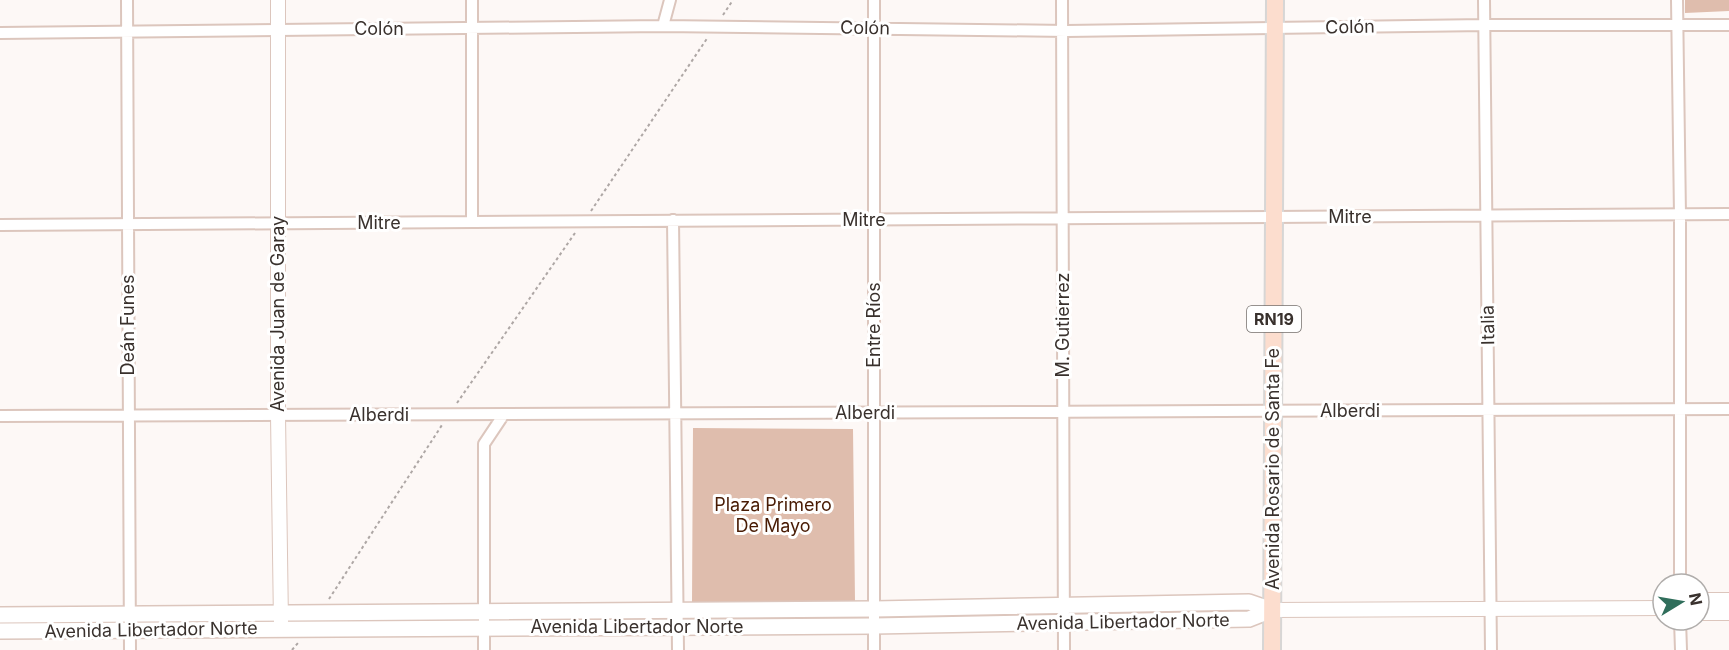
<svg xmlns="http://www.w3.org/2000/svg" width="1729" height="650" font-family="Inter,sans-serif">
  <rect width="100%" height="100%" fill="#fdf8f6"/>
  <path fill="#dfbdad" d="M1685,0H1729V11L1685,13Z
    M693,428L853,429L855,601L692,603Z"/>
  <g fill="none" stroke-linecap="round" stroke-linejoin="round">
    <defs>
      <path id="minor" d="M127,0L130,650
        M874,0V650
        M1062,0L1064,650
        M1484,0L1491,650
        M1677,0L1680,215V584
        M663,26L670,0
        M0,33L663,26L1067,31L1485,25H1729
        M673,220L678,650
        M472,222V0
        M0,225L1729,214
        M0,416L1729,409
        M1680,620L1681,650
        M484,650V444L504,414"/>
      <path id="tertiary" d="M278,0V415L281,623
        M1699,600H1729
        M1272,610L1663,608
        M1699,613H1729"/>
      <path id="secondary" d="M0,615L874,609L1249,602L1272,610
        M0,631L874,626L1249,619L1272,610"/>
      <path id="primary" d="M1272,650L1275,0"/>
    </defs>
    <use href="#minor" stroke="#dcc6bd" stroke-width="14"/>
    <use href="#tertiary" stroke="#dcc6bd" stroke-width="16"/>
    <use href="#secondary" stroke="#dcc6bd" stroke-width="18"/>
    <use href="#primary" stroke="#d7d6d5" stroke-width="20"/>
    <path stroke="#aea7a5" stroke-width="2" stroke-dasharray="3 3" stroke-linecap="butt" d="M723,15L733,0
      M591,211L708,37
      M457,403L575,233
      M329,599L442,425
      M292,650L298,643"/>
    <use href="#minor" stroke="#fff" stroke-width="10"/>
    <use href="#tertiary" stroke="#fff" stroke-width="14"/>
    <use href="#secondary" stroke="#fff" stroke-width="15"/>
    <use href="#primary" stroke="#fcddce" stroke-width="16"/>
  </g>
  <g text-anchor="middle" stroke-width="6" stroke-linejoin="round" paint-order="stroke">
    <rect fill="#fff" stroke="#746f6c" stroke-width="1.5" x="1247" y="306" width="54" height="26" rx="4.5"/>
    <g font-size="16" font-weight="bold" fill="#39312d">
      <text x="1274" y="325">RN19</text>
    </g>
    <g font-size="18" fill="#39312d" stroke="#fff">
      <text transform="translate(1350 27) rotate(-1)" y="6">Colón</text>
      <text transform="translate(865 28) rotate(1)" y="6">Colón</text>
      <text x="379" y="35">Colón</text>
      <text x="1350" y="223">Mitre</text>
      <text x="864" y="226">Mitre</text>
      <text x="379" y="229">Mitre</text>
      <text transform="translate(278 314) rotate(-90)" y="6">Avenida Juan de Garay</text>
      <text transform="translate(128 325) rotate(-90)" y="6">Deán Funes</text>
      <text transform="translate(874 325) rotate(-90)" y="6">Entre Ríos</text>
      <text transform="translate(1063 325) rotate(-90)" y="6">M. Gutierrez</text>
      <text transform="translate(1488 325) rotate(-91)" y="6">Italia</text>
      <text x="1350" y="417">Alberdi</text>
      <text x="865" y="419">Alberdi</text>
      <text x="379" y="421">Alberdi</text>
      <text transform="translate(1273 469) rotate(-90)" y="6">Avenida Rosario de Santa Fe</text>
      <text transform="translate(1123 622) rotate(-1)" y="6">Avenida Libertador Norte</text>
      <text x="637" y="633">Avenida Libertador Norte</text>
      <text transform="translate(151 630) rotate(-1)" y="6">Avenida Libertador Norte</text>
    </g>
    <g font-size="18" fill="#481b04" stroke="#fff">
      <text x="773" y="511">Plaza Primero<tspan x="773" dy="21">De Mayo</tspan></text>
    </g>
  </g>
  <g transform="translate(1681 602) rotate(79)"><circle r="28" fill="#ffffff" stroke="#b0adab" stroke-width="1.5"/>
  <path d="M0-4.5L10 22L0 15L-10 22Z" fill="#306e5b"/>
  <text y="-9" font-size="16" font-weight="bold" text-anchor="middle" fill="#39312d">N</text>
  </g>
</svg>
